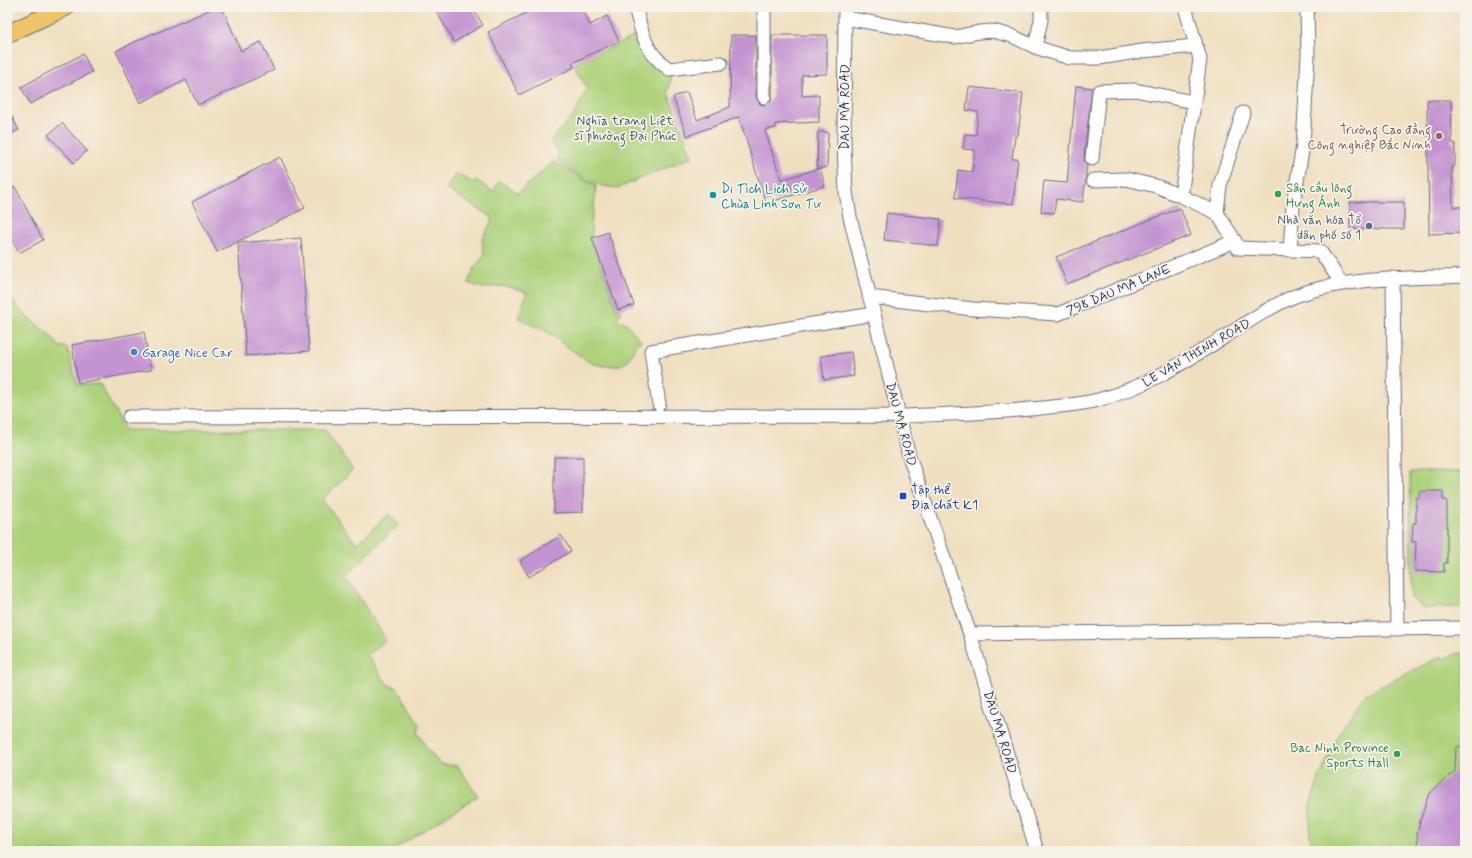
<svg xmlns="http://www.w3.org/2000/svg" width="1472" height="858" font-family="Mynerve,sans-serif">
  <rect width="100%" height="100%" fill="#f7f3e8"/>
  <filter id="ink" filterUnits="userSpaceOnUse"><feTurbulence type="fractalNoise" baseFrequency=".025" numOctaves="2"/><feDisplacementMap in="SourceGraphic" scale="8" xChannelSelector="R" yChannelSelector="G"/><feConvolveMatrix kernelMatrix="1 2 1 2 8 2 1 2 1" color-interpolation-filters="sRGB"/></filter>
  <filter id="wash" filterUnits="userSpaceOnUse"><feTurbulence type="fractalNoise" baseFrequency=".012" numOctaves="4" result="noise"/><feDisplacementMap in="SourceGraphic" scale="16" xChannelSelector="R" yChannelSelector="G"/><feGaussianBlur stdDeviation="0.9" result="paint"/><feColorMatrix in="noise" values="0 0 0 0 0 0 0 0 0 0 0 0 0 0 0 0 0 1.4 0 .05"/><feComposite in="paint" operator="in"/></filter>
  <g filter="url(#wash)">
    <rect width="100%" height="100%" fill="#f0dfbf"/>
    <path fill="#aed27a" stroke="#64806c" d="M635,36L647,60L669,74L671,78L668,93L692,157L618,188L602,186L585,179L557,160L558,151L550,141L574,115L587,89L574,64Z
      M554,161L584,180L596,186L593,214L590,226C593,230 593,233 590,237L618,312H622L616,319L626,323L641,341L636,346L627,362L617,366H605L594,364L586,360L545,331L518,318L527,293L512,288L502,286L483,288L468,283L474,269L484,255L482,240L493,218L446,189L456,173L473,183L476,180L493,192L499,181L518,193Z
      M7,295L28,318L50,335L60,347H67L77,385L100,384L125,430H325L353,470L322,500L357,544L389,514L398,525L346,576L386,640L367,655L388,685L397,688L420,725L418,733L428,750L440,764L458,766L478,796L391,851H7Z
      M1410,472H1465V607L1423,608L1411,598Z
      M1458,653H1465V851H1312L1310,833V805L1319,778L1340,731L1366,694L1442,656L1443,659Z"/>
    <g id="blocks">
      <path fill="#c494d2" d="M216,7H222L241,51L261,42L274,70L198,105L186,80L140,103L116,51L154,33V34Z
        M434,7H472L483,25L454,42Z
        M538,7H582L590,25L607,16L619,41L572,63L574,67L519,95L488,32Z
        M731,35H756V97L760,104L764,105L771,101L772,97V35H827V74L802,75V96L819,95V122L775,124L776,128L765,130L781,180L820,168L825,186L766,203L739,117L687,136L673,97L687,92L697,120L730,107Z
        M83,54L92,72L30,104L21,87Z
        M1076,86L1092,88L1084,158L1085,163L1087,165L1083,202L1056,199L1054,213L1041,212L1044,181L1067,183Z
        M969,87L1023,93L1018,135L1015,137L1012,159H1018L1013,204L955,198L958,170L972,172L975,150L963,149L965,134L976,135L978,112L966,110Z
        M1427,100H1451L1452,143H1455V165L1452,166L1453,207H1465V233L1429,234Z
        M7,108L19,130L7,136Z
        M62,123L87,151L74,163L48,135Z
        M818,132H828L827,167L817,169Z
        M280,157L305,208L217,252L192,202Z
        M15,187L43,240L19,253L7,230V192Z
        M1350,202H1404V229H1350Z
        M1180,208L1191,235L1067,284L1056,257Z
        M887,213L941,219L938,246L884,240Z
        M608,232L634,305L618,310L592,238Z
        M301,238L309,351L246,356L238,243Z
        M144,332L151,370L78,383L72,345Z
        M851,352L854,376L824,380L821,356Z
        M554,457H583V512L554,513Z
        M1419,491H1443V500H1447V563H1444V572L1415,571L1416,542H1412L1413,523H1416V498H1419Z
        M561,535L571,551L529,577L520,561Z
        M1465,744V851H1418L1417,836L1419,825L1428,796L1436,787L1455,771L1456,748Z"/>
    </g>
  </g>
  <g filter="url(#ink)">
    <use href="#blocks" fill-opacity="0" stroke="#666d80" stroke-width="1"/>
    <g fill="none" stroke-linecap="round" stroke-linejoin="round">
      <defs>
        <path id="minor" d="M635,7C643,35 644,51 669,69L721,63
          M764,7V97
          M845,7L844,146L846,192L850,217L909,456L970,634L1037,851
          M1185,7L1200,59L1181,196L1217,213L1235,241
          M845,18L955,37L979,32L993,31L1012,36L1035,47L1070,58H1099L1142,51L1196,46
          M1035,47L1041,20V7
          M1092,159L1099,91L1135,90L1193,102
          M1093,180L1126,179L1156,186L1181,196
          M1217,213L1220,185L1243,113
          M1290,250L1293,205L1303,145L1308,55L1307,7
          M1393,278L1397,629
          M869,297L973,309L1058,314L1235,241L1238,248L1320,251L1342,284
          M659,404L651,351L873,314
          M129,417L900,416C947,414 994,413 1041,408C1060,406 1079,405 1098,400C1150,386 1192,357 1237,329C1255,317 1275,304 1295,296C1349,276 1408,279 1465,276
          M970,634L1465,628"/>
        <path id="major" d="M7,34L66,7"/>
      </defs>
      <use href="#minor" stroke="#666d80" stroke-width="15"/>
      <use href="#major" stroke="#666d80" stroke-width="19"/>
      <use href="#minor" stroke="#fff" stroke-width="13"/>
      <use href="#major" stroke="#efc469" stroke-width="17"/>
    </g>
  </g>
  <circle fill="#8d6e63" stroke="#f7f3e8" stroke-width="1.5" cx="1439" cy="136" r="4"/>
  <g fill="#2e9e5b" stroke="#f7f3e8" stroke-width="1.5">
    <circle cx="1278" cy="194" r="4"/>
    <circle cx="1397" cy="754" r="4"/>
  </g>
  <circle fill="#0f9aa8" stroke="#f7f3e8" stroke-width="1.5" cx="713" cy="195" r="4"/>
  <circle fill="#5c6f8a" stroke="#f7f3e8" stroke-width="1.5" cx="1369" cy="226" r="4"/>
  <circle fill="#3f7fe0" stroke="#f7f3e8" stroke-width="1.5" cx="134" cy="352" r="4"/>
  <rect fill="#1a4fb4" stroke="#f7f3e8" stroke-width="1.5" x="899" y="492" width="8" height="8" rx="2"/>
  <g text-anchor="middle" stroke-width="3.5" stroke-linejoin="round" paint-order="stroke">
    <g font-size="13" fill="#1b2f5e" stroke="#f7f3e8">
      <text transform="translate(844 107) rotate(-90)" y="5">DAU MA ROAD</text>
      <text transform="translate(1118 289) rotate(-23)" y="5">798 DAU MA LANE</text>
      <text transform="translate(1196 352) rotate(-30)" y="5">LE VAN THINH ROAD</text>
      <text transform="translate(902 424) rotate(75)" y="5">DAU MA ROAD</text>
      <text transform="translate(1001 732) rotate(73)" y="5">DAU MA ROAD</text>
    </g>
    <g font-size="13" fill="#405865" stroke="#f7f3e8">
      <text x="625" y="125">Nghĩa trang Liệt<tspan x="625" dy="15">sĩ phường Đại Phúc</tspan></text>
    </g>
    <g font-size="13" fill="#785e54" stroke="#f7f3e8" text-anchor="end">
      <text x="1431" y="134">Trường Cao đẳng<tspan x="1431" dy="15">Công nghiệp Bắc Ninh</tspan></text>
    </g>
    <g font-size="13" fill="#27864d" stroke="#f7f3e8" text-anchor="start">
      <text x="1286" y="192">Sân cầu lông<tspan x="1286" dy="15">Hưng Ánh</tspan></text>
      <text x="1389" y="752" text-anchor="end">Bac Ninh Province<tspan x="1389" dy="15">Sports Hall</tspan></text>
    </g>
    <g font-size="13" fill="#0d838f" stroke="#f7f3e8" text-anchor="start">
      <text x="721" y="193">Di Tích Lịch Sử<tspan x="721" dy="15">Chùa Linh Sơn Tự</tspan></text>
    </g>
    <g font-size="13" fill="#4e5e75" stroke="#f7f3e8" text-anchor="end">
      <text x="1361" y="224">Nhà văn hóa Tổ<tspan x="1361" dy="15">dân phố số 1</tspan></text>
    </g>
    <g font-size="13" fill="#366cbe" stroke="#f7f3e8" text-anchor="start">
      <text x="142" y="357">Garage Nice Car</text>
    </g>
    <g font-size="13" fill="#164399" stroke="#f7f3e8" text-anchor="start">
      <text x="911" y="494">Tập thể<tspan x="911" dy="15">Địa chất K1</tspan></text>
    </g>
  </g>
  <rect width="1472" height="858" fill="none" stroke="#f7f3e8" stroke-width="24"/>
</svg>
